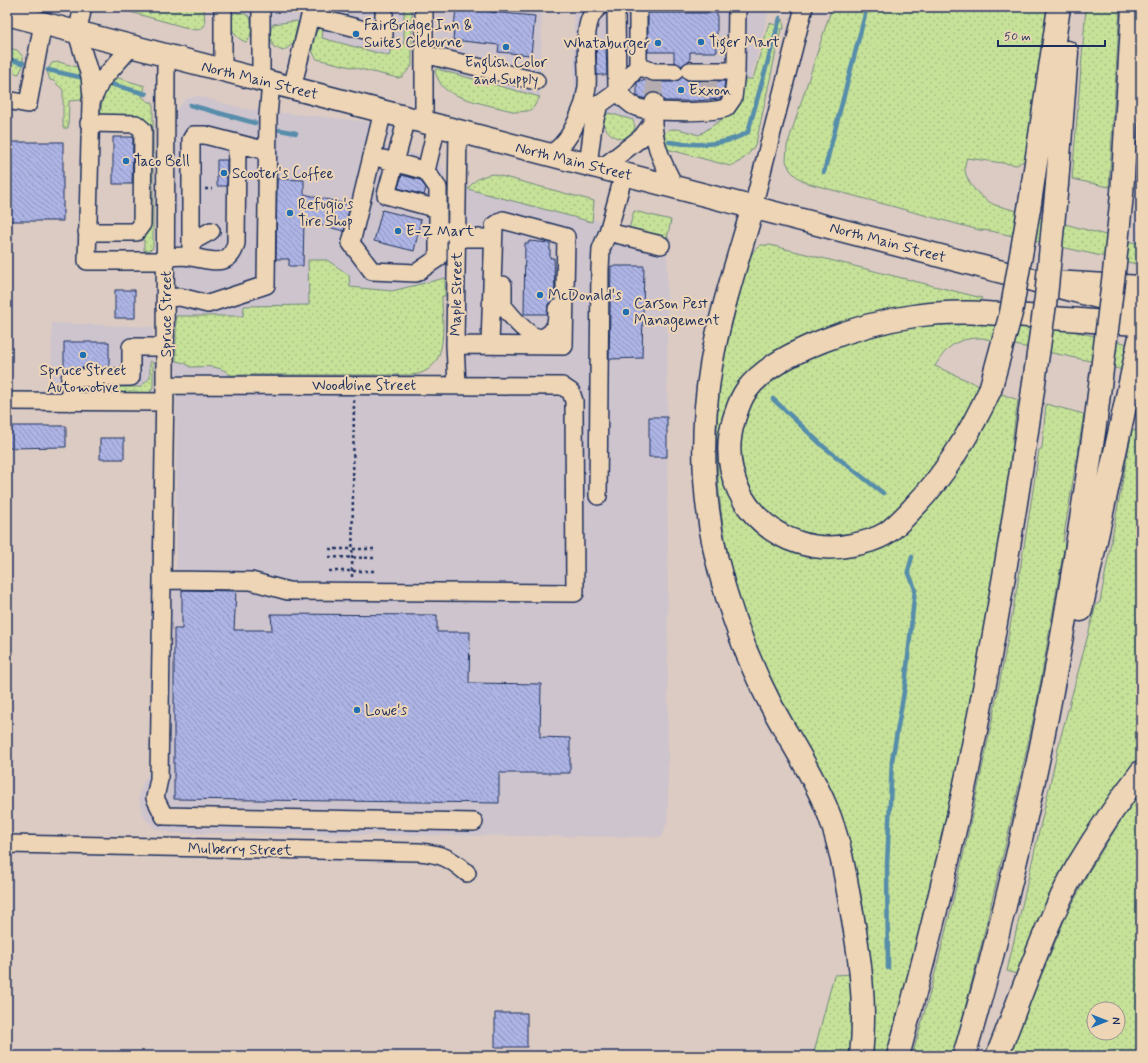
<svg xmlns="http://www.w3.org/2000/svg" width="1148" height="1063" font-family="Mynerve,sans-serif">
  <defs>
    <pattern id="grass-dots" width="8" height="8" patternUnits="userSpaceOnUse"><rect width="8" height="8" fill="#c6e198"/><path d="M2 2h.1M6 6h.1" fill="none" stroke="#aac185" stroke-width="1.8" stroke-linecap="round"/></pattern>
    <pattern id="building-back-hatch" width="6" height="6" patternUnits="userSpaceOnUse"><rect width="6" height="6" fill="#aeb5e5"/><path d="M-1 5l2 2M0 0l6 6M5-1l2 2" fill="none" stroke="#8d94bd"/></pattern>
  </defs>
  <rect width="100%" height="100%" fill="#dbcbc3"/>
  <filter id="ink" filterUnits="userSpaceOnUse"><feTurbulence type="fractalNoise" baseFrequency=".025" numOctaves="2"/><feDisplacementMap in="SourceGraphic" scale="8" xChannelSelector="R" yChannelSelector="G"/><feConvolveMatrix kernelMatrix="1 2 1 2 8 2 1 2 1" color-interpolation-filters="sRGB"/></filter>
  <g filter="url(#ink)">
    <path fill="#cec4cd" d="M197,7H412V64L278,28Z
      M436,7H542L540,97L436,69Z
      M574,7H770L742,109L726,125L695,136L574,105Z
      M198,96L245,109L411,126L381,145L434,159L441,165L445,171V278L391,291L350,287L308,261L309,305L244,306V316H176V110L186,99Z
      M467,188L592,222V219L667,239L668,798L667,822L662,837L172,833L156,829L144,817L140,804L139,796L143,783L150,771L152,573L176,572V361L207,367H218L224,369L230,375L464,376Z
      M52,323L153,327L154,388L152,393L51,392Z"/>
    <path fill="url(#grass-dots)" stroke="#70887b" fill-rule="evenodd" d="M112,7H197L204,9L205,25L201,29L195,30Z
      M404,7H412V66L402,77L398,78L317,59C308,48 313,40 318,28L321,27L323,30L322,38L389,56L392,44H404Z
      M832,7H1048L1025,160L1017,165L967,158C958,177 980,198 995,205L1135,243L1141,242V265L991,231L979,230L807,183L797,177L790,170L786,161L787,146Z
      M1086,7H1120L1109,187L1072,179Z
      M235,12L245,14L250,17C252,25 253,37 246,42C234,38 226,23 235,12Z
      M783,19L784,29H781L756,143C750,154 742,162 730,166L667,149C664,145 663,141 664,136C667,122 690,133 699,135L737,109L744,79H753L769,23L776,25Z
      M297,21L298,23L293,44L283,51L274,47C270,41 269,30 273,24Z
      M7,48L17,50L23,57V66L19,74L7,71Z
      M59,62L77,67L86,76H81V78L85,81L81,100L69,101L68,128H63V90L54,81L50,80L47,71L52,63Z
      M439,66L440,70L540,97L533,108L528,111L516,112C498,107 464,101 448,91C441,87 437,78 435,71Z
      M115,77L145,86L142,97L149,102H153V246L152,249L147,251L144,250V240H111L138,236L147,127L103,117L100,114L105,86Z
      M609,113L633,120L635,127C631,148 608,138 603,123L605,116Z
      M493,174L594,201L592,222L468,189C475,179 481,176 493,174Z
      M634,211L671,220L667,239L629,229Z
      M761,245H770L982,298L980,301L808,338L806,336L793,343L747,379L731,486L830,557H846L871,551L999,393L1018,400L1012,442L1015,443C1006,499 997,555 988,611C961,761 926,909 887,1056H870C872,994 872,935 856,874C851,854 841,834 834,815C827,795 821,773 811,755C795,723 776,693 762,661C717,562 703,428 732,324C736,307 744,267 752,254C754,250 757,248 761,245Z
      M308,260H327L349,275L350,287L392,291L445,278V296H442C442,324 451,370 413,375H230C219,364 205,367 190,367L185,363L176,361V316H243L244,306L309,305Z
      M1026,320L1141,347V375L1090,361L982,338C957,338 948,345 935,366L982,387L950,451L889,523L833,541L788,529L764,509L746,482L740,451L744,420L758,391L782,369L886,326Z
      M150,361L153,363V387L150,393H85L82,387H140L150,378Z
      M1046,404L1084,414L1063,541L1065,543L1037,702L1012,817L982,942L953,1056H912C935,979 954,899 971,820C998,698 1021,574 1039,450L1042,448Z
      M1132,430L1141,432V763L1022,976L1007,971L1061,736L1096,605L1100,602Z
      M1141,788V1056H1008L1063,923L1088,873ZM1094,1009H1118V1033H1094Z
      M856,974L854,1056H813L834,975Z"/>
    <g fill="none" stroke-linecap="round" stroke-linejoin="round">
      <path stroke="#568daa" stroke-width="4.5" d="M7,59L23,63
        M48,70L84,78
        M107,83L146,94
        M190,105L255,123
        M280,130L296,133
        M669,142C696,146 725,146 748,132L780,18
        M824,172L867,7
        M773,399L824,447L883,493
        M888,968L887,864L892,761L905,686L915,589L908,571L912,557"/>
    </g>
    <path fill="url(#building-back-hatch)" stroke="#1b2f5e" d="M456,7H490V12L535,16L531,55L498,52L499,45L453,40Z
      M648,13H717V52H690V61L682,66L674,62V52H648Z
      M596,47H606L607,75H597Z
      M682,77L690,81H725L723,94L720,99L694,101H664L660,94L655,92L649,93L645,99L637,96V83L640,80L654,82H674Z
      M113,137H133L132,184H113Z
      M7,142H63V221H7Z
      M217,160H227V186H217Z
      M402,175L420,180L426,188L424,195L398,188Z
      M277,179L304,180V194L350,205L344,231L304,221L303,266H289V259H276Z
      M382,210L421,220L414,251L374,241Z
      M529,241L550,243V258H554L555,300L548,304L547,314H524L525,243H529Z
      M611,266H644L642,358L609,359Z
      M115,290H135V318H115Z
      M64,342H109V367L64,368Z
      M649,417H667V457H649Z
      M7,426H66V447L7,448Z
      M100,438H124V459H100Z
      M182,590L236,591L234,630H272L271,614L437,615V632H470L469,683L541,684L540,737L570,738V773H499V803L174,799V629H182Z
      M495,1013H527V1047H495Z"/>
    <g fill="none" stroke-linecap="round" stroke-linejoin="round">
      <path stroke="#b5acaf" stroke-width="17" stroke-dasharray="17 8" stroke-linecap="butt" d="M654,80V102
        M709,80V102"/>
      <defs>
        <path id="minor" d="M83,7L77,33L90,76L92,97
          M223,7V71
          M599,7C579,20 589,65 587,87C586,92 585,98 584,103L599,105L617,92L638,66L654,72H674
          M616,7L617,92C623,96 629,105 636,107C653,113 709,113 726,108L733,98L736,71
          M638,7V66
          M310,16L384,35V7
          M131,47L101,81L91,102L87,261H166
          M424,54L536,81
          M166,56L165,385L159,779L155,798L164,816L474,822
          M690,71H736L737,7
          M261,80V7
          M292,88L310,16V7
          M7,100L28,104L43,23
          M654,102C654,109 652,117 653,124C655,148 664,166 675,187
          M383,111L351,243L372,271L416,273L438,258V231
          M407,118L386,195L438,209V231H448
          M424,122V7
          M437,125L426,171L438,188V209
          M549,155C569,143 576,124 584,103
          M383,159L426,171
          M588,165L593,126L599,105
          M602,168L642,137L653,122
          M624,174L608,232L661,245
          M753,207L804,7
          M87,232H136L142,224L143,130L136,124L89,123
          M456,238H493
          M191,242L211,231
          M166,257C174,257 183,255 191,257C210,260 230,269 236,243L237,143
          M191,257V140L194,135H205L267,151
          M503,285V306C511,315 532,344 546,336C557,330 557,320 557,309
          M166,298L180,297L208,304L266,285L268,116L271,83
          M455,345L564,346L566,237L503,220L494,226L490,345
          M457,385L455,345L458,131
          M7,401L165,402
          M70,402V378L131,377V347H165
          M598,496L600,269L601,249L608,232
          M162,580L251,581L288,591L575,593L574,401L571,392L562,386L165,385
          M7,844L419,852C442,854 450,858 467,873"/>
        <path id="major" d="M7,14L1141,308"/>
        <path id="highway" d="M1057,184L1067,52
          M1122,194L1133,7
          M1030,203L1059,7
          M753,207C738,259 720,312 711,366C701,428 702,494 716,556C728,607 747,659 771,705C789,739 811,771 826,807C838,835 844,867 849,897C859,950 867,1002 861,1056
          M1036,281L1141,287
          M990,390C970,433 947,473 914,507C905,517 896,527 885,534C875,540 863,543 852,545C777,561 711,494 734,419C737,410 740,399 746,391C775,350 866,323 914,316C953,310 989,313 1028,316C1065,319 1103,322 1141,324
          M1081,610L1141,332
          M898,1056C924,961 948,866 968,770C993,649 1013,527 1031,404
          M964,1056C1010,901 1045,743 1071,583C1080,528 1088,473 1096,418
          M997,1056C1023,992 1044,925 1078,865C1097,833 1118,802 1141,772"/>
      </defs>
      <use href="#minor" stroke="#1b2f5e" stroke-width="20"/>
      <use href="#major" stroke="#1b2f5e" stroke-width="25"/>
      <use href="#highway" stroke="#1b2f5e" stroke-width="25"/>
      <path stroke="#1b2f5e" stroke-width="2.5" stroke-dasharray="3 3" stroke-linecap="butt" d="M205,189H212
        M329,549H375
        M329,557L375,558
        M329,571H374
        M352,577L354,400"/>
      <use href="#minor" stroke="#eed5b5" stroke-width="17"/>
      <use href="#major" stroke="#eed5b5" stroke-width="22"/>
      <use href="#highway" stroke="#eed5b5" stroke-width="22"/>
      <defs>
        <path id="highway-bridge" d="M990,390L1011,313L1030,203
          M1031,404L1046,297L1057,184
          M1096,418L1114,273L1122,194"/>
      </defs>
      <use href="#highway-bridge" stroke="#1b2f5e" stroke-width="25" stroke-linecap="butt"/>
      <use href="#highway-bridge" stroke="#eed5b5" stroke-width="22"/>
    </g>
  </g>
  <g fill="#1f6fb2" stroke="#eed5b5" stroke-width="1.5">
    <circle cx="356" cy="34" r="4"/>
    <circle cx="701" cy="42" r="4"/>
    <circle cx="658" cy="43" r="4"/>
    <circle cx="506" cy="47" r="4"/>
    <circle cx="681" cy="90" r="4"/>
    <circle cx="126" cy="161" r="4"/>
    <circle cx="224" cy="173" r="4"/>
    <circle cx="290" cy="213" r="4"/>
    <circle cx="398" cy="231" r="4"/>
    <circle cx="540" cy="295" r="4"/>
    <circle cx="626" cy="312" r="4"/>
    <circle cx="83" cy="355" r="4"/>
    <circle cx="357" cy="710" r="4"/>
  </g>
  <g text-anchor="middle" stroke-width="4" stroke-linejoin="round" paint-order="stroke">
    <g font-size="15" fill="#1b2f5e" stroke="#eed5b5" text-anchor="start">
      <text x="364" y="30">FairBridge Inn &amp;<tspan x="364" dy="17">Suites Cleburne</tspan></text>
      <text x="709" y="47">Tiger Mart</text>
      <text x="650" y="48" text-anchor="end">Whataburger</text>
      <text x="506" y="67" text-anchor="middle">English Color<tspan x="506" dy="17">and Supply</tspan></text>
      <text x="689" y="95">Exxon</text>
      <text x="134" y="166">Taco Bell</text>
      <text x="232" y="178">Scooter's Coffee</text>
      <text x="298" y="209">Refugio's<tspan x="298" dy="17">Tire Shop</tspan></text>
      <text x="406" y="236">E-Z Mart</text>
      <text x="548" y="300">McDonald's</text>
      <text x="634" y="308">Carson Pest<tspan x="634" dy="17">Management</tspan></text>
      <text x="83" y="375" text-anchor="middle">Spruce Street<tspan x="83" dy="17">Automotive</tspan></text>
      <text x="365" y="715">Lowe's</text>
    </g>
    <g font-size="15" fill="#1b2f5e" stroke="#eed5b5">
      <text transform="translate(260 80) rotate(14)" y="5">North Main Street</text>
      <text transform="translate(574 161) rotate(14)" y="5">North Main Street</text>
      <text transform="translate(888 242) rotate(15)" y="5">North Main Street</text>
      <text transform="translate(456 294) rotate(-89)" y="5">Maple Street</text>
      <text transform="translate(166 314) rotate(-90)" y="5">Spruce Street</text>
      <text x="364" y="390">Woodbine Street</text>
      <text transform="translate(240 849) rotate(1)" y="5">Mulberry Street</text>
    </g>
  </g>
  <rect width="1148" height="1063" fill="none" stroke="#eed5b5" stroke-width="24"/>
  <rect x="12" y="12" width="1124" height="1039" fill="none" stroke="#1b2f5e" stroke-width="1.5" filter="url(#ink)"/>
  <g transform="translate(1106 1021) rotate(90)"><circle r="19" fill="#eed5b5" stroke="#9a9392"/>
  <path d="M0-3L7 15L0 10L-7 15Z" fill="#1f6fb2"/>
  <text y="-6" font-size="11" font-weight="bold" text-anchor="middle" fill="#1b2f5e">N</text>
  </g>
  <path d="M998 40v6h107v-6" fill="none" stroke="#1b2f5e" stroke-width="2"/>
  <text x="1004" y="40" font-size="12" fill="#1b2f5e" stroke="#eed5b5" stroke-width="3" paint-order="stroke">50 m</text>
</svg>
